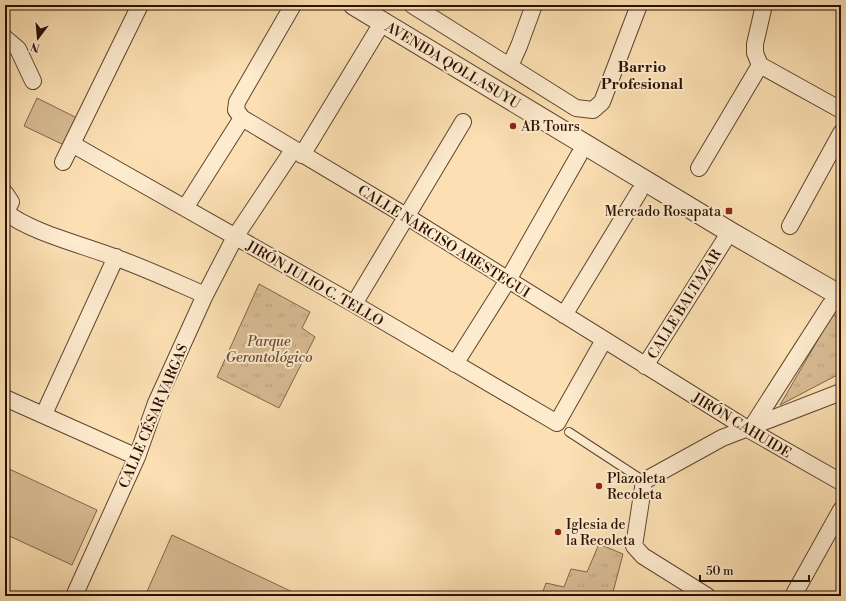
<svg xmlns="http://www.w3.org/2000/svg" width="846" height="601" font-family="'Libre Bodoni',serif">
  <defs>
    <pattern id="grass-tufts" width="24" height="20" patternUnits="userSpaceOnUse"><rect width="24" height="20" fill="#d9bd95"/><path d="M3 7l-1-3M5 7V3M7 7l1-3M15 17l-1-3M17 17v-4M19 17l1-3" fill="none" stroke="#baa17f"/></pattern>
  </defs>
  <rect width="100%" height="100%" fill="#fce0b3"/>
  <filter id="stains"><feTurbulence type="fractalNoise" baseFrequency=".005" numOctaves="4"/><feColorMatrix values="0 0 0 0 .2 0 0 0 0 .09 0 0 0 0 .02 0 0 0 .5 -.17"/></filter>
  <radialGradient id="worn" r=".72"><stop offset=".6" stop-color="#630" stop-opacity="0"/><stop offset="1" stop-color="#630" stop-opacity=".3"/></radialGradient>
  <path fill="url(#grass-tufts)" stroke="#82664a" d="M259,284L310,312L302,328L315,337L279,408L217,377Z
    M833,314L841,320V373L780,405Z
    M599,544L623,554L612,596H536L542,594L546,583L564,587L571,569L587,572Z"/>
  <path fill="#d9bd95" stroke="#82664a" d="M37,98L77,118L64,145L24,126Z
    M5,467L97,510L72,565L5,534Z
    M172,535L301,596H145Z"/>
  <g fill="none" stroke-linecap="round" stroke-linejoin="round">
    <defs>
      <path id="service" d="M569,432L644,481"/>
      <path id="minor" d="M293,5L237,102L236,110L242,118L406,216L746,428L841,482
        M412,5L576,108L593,110L602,102L639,5
        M5,38L18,49L33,81
        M760,65L841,110
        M760,65L755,53V44L764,5
        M510,66L519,46L534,5
        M72,144L354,304L557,423L604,340
        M302,155L382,23
        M63,162L140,5
        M699,168L760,65
        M5,193L11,202L5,214
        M185,208L242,118
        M6,212C27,231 86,246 114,257C145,268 175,282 205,295
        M790,226L841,133
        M354,304L463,122
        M564,315L639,192
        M455,364L508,280L579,155
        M645,366L724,241
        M5,398L137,457
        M44,414L116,257
        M753,425L830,305
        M74,596L137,457L156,403L205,295L235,237L293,150
        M707,596L643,556L634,546L644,481L722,438L841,392
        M793,596L841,510"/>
      <path id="tertiary" d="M354,5L730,232L841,296"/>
    </defs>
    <use href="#service" stroke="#60442d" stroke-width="10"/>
    <use href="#minor" stroke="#60442d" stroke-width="18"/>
    <use href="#tertiary" stroke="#60442d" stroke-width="22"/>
    <use href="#service" stroke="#fdebce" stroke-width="8"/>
    <use href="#minor" stroke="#fdebce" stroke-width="16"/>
    <use href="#tertiary" stroke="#fdebce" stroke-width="20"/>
  </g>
  <g fill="#8f2418" stroke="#fdebce" stroke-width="1.5">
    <circle cx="513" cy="126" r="4"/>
    <rect x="725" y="207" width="8" height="8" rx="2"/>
    <circle cx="599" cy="486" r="4"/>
    <circle cx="558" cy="532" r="4"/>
  </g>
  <g text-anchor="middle" stroke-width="4" stroke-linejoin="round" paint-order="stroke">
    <g font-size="14" fill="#2c1000" stroke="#fdebce">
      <text transform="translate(453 65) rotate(31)" y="5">AVENIDA QOLLASUYU</text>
      <text transform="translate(444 241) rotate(32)" y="5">CALLE NARCISO ARESTEGUI</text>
      <text transform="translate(315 283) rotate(30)" y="5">JIRÓN JULIO C. TELLO</text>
      <text transform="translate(684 304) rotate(-58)" y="5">CALLE BALTAZAR</text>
      <text transform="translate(153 416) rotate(-67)" y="5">CALLE CÉSAR VARGAS</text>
      <text transform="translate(742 425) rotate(31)" y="5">JIRÓN CAHUIDE</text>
    </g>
    <g font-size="14" fill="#2c1000" stroke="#fdebce" text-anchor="start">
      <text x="521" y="131">AB Tours</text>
      <text x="721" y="216" text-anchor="end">Mercado Rosapata</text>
      <text x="607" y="483">Plazoleta<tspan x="607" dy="16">Recoleta</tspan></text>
      <text x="566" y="529">Iglesia de<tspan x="566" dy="16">la Recoleta</tspan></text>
    </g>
    <g font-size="14" font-style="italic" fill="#694d34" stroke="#fdebce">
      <text x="269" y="346">Parque<tspan x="269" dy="16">Gerontológico</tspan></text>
    </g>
    <g font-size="15" font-weight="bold" fill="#2c1000" stroke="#fdebce">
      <text x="642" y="72">Barrio<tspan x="642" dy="17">Profesional</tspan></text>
    </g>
  </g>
  <rect width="846" height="601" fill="none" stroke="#fce0b3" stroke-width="20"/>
  <rect x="6" y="6" width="834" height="589" fill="none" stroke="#2c1000" stroke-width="2"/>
  <rect x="10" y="10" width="826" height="581" fill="none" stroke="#2c1000"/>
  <g transform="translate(38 38) rotate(196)" stroke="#fdebce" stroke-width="3" paint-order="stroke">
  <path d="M0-3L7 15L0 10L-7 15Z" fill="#2c1000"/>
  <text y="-6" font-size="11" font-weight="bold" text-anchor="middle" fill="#2c1000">N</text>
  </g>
  <path d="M700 575v6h109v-6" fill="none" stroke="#2c1000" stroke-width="2"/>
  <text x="706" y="575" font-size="12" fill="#2c1000" stroke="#fdebce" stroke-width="3" paint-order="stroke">50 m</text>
  <rect width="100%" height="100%" filter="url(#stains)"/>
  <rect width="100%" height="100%" fill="url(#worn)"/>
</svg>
